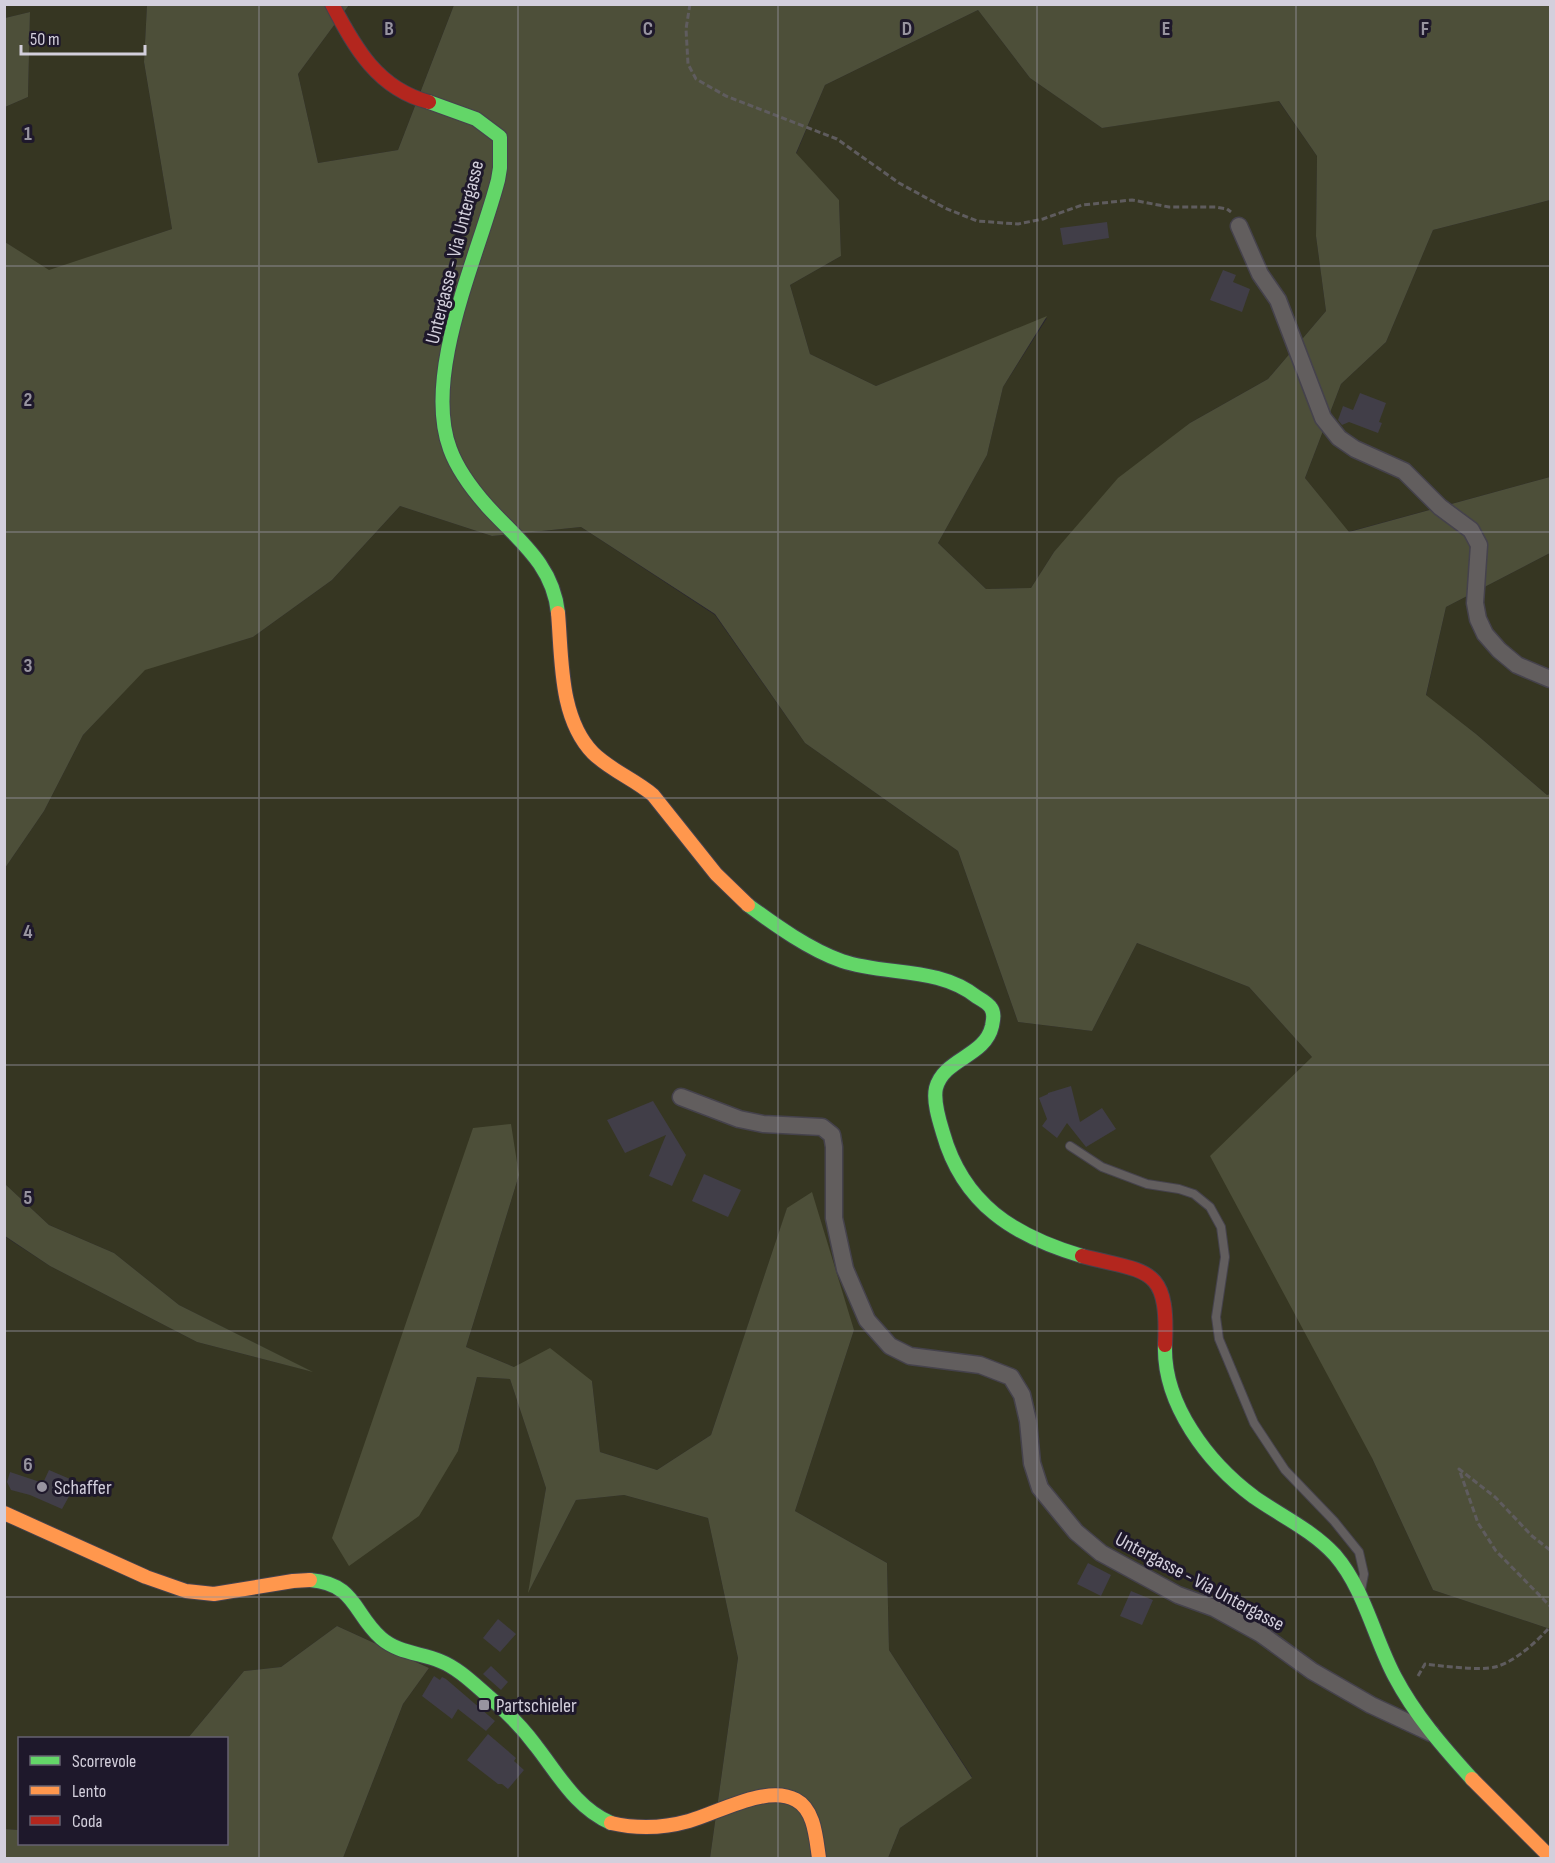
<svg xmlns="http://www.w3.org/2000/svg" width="1555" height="1863" font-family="'Sofia Sans Condensed',sans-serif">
  <rect width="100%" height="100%" fill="#292631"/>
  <path fill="#363622" d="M5,5H147L144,62L172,229L48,271L5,242V107L28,97L30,12L5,18Z
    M349,5H454L398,150L318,163L298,74Z
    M978,10L1030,78L1102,128L1278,100L1317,156L1316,236L1326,311L1268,379L1190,423L1054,552L1031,588L986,589L938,543L987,455L1003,387L1047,318L876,386L810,354L790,285L841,256L839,200L796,154L825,85Z
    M1550,200V477L1348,532L1305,478L1341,384L1386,342L1433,230Z
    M400,506L492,536L581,527L715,615L805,743L958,851L1018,1022L1092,1031L1137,943L1249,987L1313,1058L1372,1458L1433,1590L1550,1629V1858H888L900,1828L972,1777L889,1650L887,1563L795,1511L854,1330L787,1209L711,1435L657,1470L600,1452L592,1381L514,1367L466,1347L519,1175L473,1128L458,1451L477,1377L510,1379L546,1488L529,1591L576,1500L624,1495L708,1518L738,1658L710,1858H343L403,1704L429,1668L337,1626L281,1667L244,1671L188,1738H20L19,1830L5,1829L4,1236L50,1266L197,1342L310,1371L179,1305L114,1253L49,1225L5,1184V868L44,811L83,735L145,669L253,637L332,580Z
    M1550,553V794L1547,795L1476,734L1426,696L1446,607Z"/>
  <path fill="#4d4f39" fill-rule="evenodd" d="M147,5H349L298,74L318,163L398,150L454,5H1550V200L1433,230L1386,342L1341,384L1305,478L1349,532L1550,477V553L1446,607L1426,695L1476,734L1547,795L1550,794V1629L1433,1590L1372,1458L1210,1156L1312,1057L1249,987L1137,943L1092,1031L1018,1022L958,851L805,743L715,614L581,527L492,536L400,506L332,580L253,637L145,670L83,735L44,811L5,868V242L49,270L172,229L144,62ZM978,10L1030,78L1102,128L1279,101L1317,156L1316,236L1326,311L1268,379L1190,423L1118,478L1054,552L1031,588L986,589L938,543L987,455L1003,387L1047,316L876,386L810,354L790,285L841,256L839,200L796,153L825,85Z
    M30,12L28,97L5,107V18Z
    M511,1124L519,1175L466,1347L514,1367L550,1348L592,1381L600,1452L657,1470L711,1435L787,1208L812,1192L854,1330L795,1511L887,1563L889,1650L972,1778L900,1828L888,1858H710L738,1658L708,1518L624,1495L576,1500L528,1593L546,1488L510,1379L477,1377L458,1451L419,1516L349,1566L332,1538L473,1128Z
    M5,1184L49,1225L114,1253L179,1305L313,1372L197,1342L50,1266L5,1236Z
    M337,1626L429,1668L403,1704L343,1858H5L4,1829L19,1830L20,1844H226V1738H188L244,1671L281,1667Z"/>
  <path fill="#413e48" d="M1107,222L1109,238L1063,245L1060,228Z
    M1223,270L1236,275L1233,282L1250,289L1242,312L1210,300Z
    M1360,393L1386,403L1379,422L1382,423L1378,433L1349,422L1342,425L1338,420L1343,406L1353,410Z
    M1071,1086L1080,1122L1102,1108L1116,1129L1086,1147L1067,1123L1057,1138L1042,1126L1047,1119L1039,1098L1048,1094V1093Z
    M653,1101L686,1155L672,1186L649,1176L666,1135L625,1153L607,1120Z
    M704,1174L741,1190L728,1217L692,1201Z
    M49,1470L77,1482L62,1509L30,1495L11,1490L7,1482L10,1472L43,1483Z
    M1088,1563L1111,1575L1101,1596L1077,1584Z
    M1131,1591L1153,1600L1142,1625L1120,1616Z
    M498,1619L516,1634L500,1652L483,1638Z
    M491,1666L508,1682L501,1690L483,1674Z
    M434,1676L440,1680L442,1677L446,1679L495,1721L486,1731L458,1709L452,1719L422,1696Z
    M488,1734L516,1758L514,1761L524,1770L508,1789L502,1784H498L467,1760Z"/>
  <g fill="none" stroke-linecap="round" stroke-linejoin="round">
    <defs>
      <path id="lane" d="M1070,1146L1102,1167L1147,1184L1179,1189L1194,1194L1210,1207L1221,1227L1225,1257L1216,1317L1219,1339L1254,1423L1285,1470L1334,1521L1359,1552L1364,1574L1361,1590"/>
      <path id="street" d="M1239,226L1260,274L1278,300L1323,418L1339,438L1355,449L1404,471L1440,507L1471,530L1479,545L1475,603L1478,619L1485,634L1499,650L1517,665L1550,679
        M681,1097L739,1119L763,1124L822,1127L832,1135L834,1147V1218L845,1269L867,1320L890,1346L910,1356L980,1365L1011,1377L1022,1395L1028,1421L1032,1463L1040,1488L1076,1532L1101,1553L1178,1595L1214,1608L1261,1634L1312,1671L1371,1705L1431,1733"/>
      <path id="fast" d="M429,102L476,119L500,137V168L498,180C479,254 422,374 450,449C458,471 472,489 487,506C518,540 553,564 558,613
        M748,905C775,925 810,950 842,961C886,976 938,966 977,997C982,1000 988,1003 991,1008C995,1014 993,1020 992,1026C985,1057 944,1058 936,1088C933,1101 939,1120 943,1133C963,1204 1014,1236 1082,1256
        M1165,1345C1163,1404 1208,1463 1254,1497C1281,1516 1312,1530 1335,1555C1365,1590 1374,1638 1395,1677C1415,1715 1443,1747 1472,1779
        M310,1580C356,1584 353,1613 381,1638C398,1653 421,1653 440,1661C458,1668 474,1684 488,1696C506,1711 522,1727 536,1746C558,1774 576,1808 611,1823"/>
      <path id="slow" d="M558,613C562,658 559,718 593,753C610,770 634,779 653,795L716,874L748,905
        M4,1513L146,1577L186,1591L214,1594L293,1581L310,1580
        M1472,1779L1550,1857
        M611,1823C637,1829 664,1828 689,1821C718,1813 767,1784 796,1800C815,1810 816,1839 819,1858"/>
      <path id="jam" d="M332,4C355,48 378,89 429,102
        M1082,1256C1148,1273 1169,1265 1165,1345"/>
    </defs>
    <use href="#lane" stroke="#45424c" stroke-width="10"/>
    <use href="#street" stroke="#45424c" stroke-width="19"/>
    <use href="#fast" stroke="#45424c" stroke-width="16"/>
    <use href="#slow" stroke="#45424c" stroke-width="16"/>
    <use href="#jam" stroke="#45424c" stroke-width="16"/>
    <path stroke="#5f5c5e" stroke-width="3" stroke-dasharray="6 3" stroke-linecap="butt" d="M690,4L686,29L688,64L696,79L726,96L837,139L899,183L945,208L977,221L1018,224L1043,219L1082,205L1132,200L1169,207H1216L1227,209L1231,212
      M1550,1550L1532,1536L1495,1497L1459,1469L1478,1523L1496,1551L1550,1606
      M1418,1676L1425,1664C1441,1666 1481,1671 1495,1667C1515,1662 1536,1642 1550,1627"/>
    <use href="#lane" stroke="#625e5e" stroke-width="8"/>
    <use href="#street" stroke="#625e5e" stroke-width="16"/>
    <use href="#fast" stroke="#63d668" stroke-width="14"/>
    <use href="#slow" stroke="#ff974d" stroke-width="14"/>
    <use href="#jam" stroke="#b3261e" stroke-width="14"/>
  </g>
  <path fill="none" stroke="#9894a0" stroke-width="1.5" stroke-opacity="0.55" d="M259,4V1858M518,4V1858M778,4V1858M1037,4V1858M1296,4V1858M4,266H1550M4,532H1550M4,798H1550M4,1065H1550M4,1331H1550M4,1597H1550"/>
  <g fill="#9894a0" stroke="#1e182b" stroke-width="2">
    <circle cx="42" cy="1487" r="6"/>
    <rect x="478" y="1699" width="12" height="12" rx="3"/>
  </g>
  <g text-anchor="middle" stroke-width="6" stroke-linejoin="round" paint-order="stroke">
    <g font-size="20" fill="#d3cfdc" stroke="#1e182b">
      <text transform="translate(454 252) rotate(-76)" y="7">Untergasse - Via Untergasse</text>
      <text transform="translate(1200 1581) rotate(28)" y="7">Untergasse - Via Untergasse</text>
    </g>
    <g font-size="20" fill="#d3cfdc" stroke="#1e182b" text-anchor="start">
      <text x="54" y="1494">Schaffer</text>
      <text x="496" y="1712">Partschieler</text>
    </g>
  </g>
  <g font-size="20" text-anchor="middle" font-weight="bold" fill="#9894a0" stroke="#1e182b" stroke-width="6" stroke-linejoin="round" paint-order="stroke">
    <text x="389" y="35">B</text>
    <text x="648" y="35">C</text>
    <text x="907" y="35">D</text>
    <text x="1166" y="35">E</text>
    <text x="1425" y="35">F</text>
    <text x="28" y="140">1</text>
    <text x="28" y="406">2</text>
    <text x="28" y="672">3</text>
    <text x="28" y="938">4</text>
    <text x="28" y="1204">5</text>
    <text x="28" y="1471">6</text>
  </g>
  <rect width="1555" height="1863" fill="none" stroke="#d3cfdc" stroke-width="12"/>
  <rect x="18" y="1737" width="210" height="108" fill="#1e182b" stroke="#666172" stroke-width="1.5"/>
  <rect x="30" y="1756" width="30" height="9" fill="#63d668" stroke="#666172" stroke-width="1.5"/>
  <text x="72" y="1767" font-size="18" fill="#d3cfdc">Scorrevole</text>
  <rect x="30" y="1786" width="30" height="9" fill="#ff974d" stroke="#666172" stroke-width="1.5"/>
  <text x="72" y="1797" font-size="18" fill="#d3cfdc">Lento</text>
  <rect x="30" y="1816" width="30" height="9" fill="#b3261e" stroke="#666172" stroke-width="1.5"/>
  <text x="72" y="1827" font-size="18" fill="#d3cfdc">Coda</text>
  <path d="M21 45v9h124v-9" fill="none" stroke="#d3cfdc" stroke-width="3"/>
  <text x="30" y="45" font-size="18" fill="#d3cfdc" stroke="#1e182b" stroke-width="4.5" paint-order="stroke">50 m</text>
</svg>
